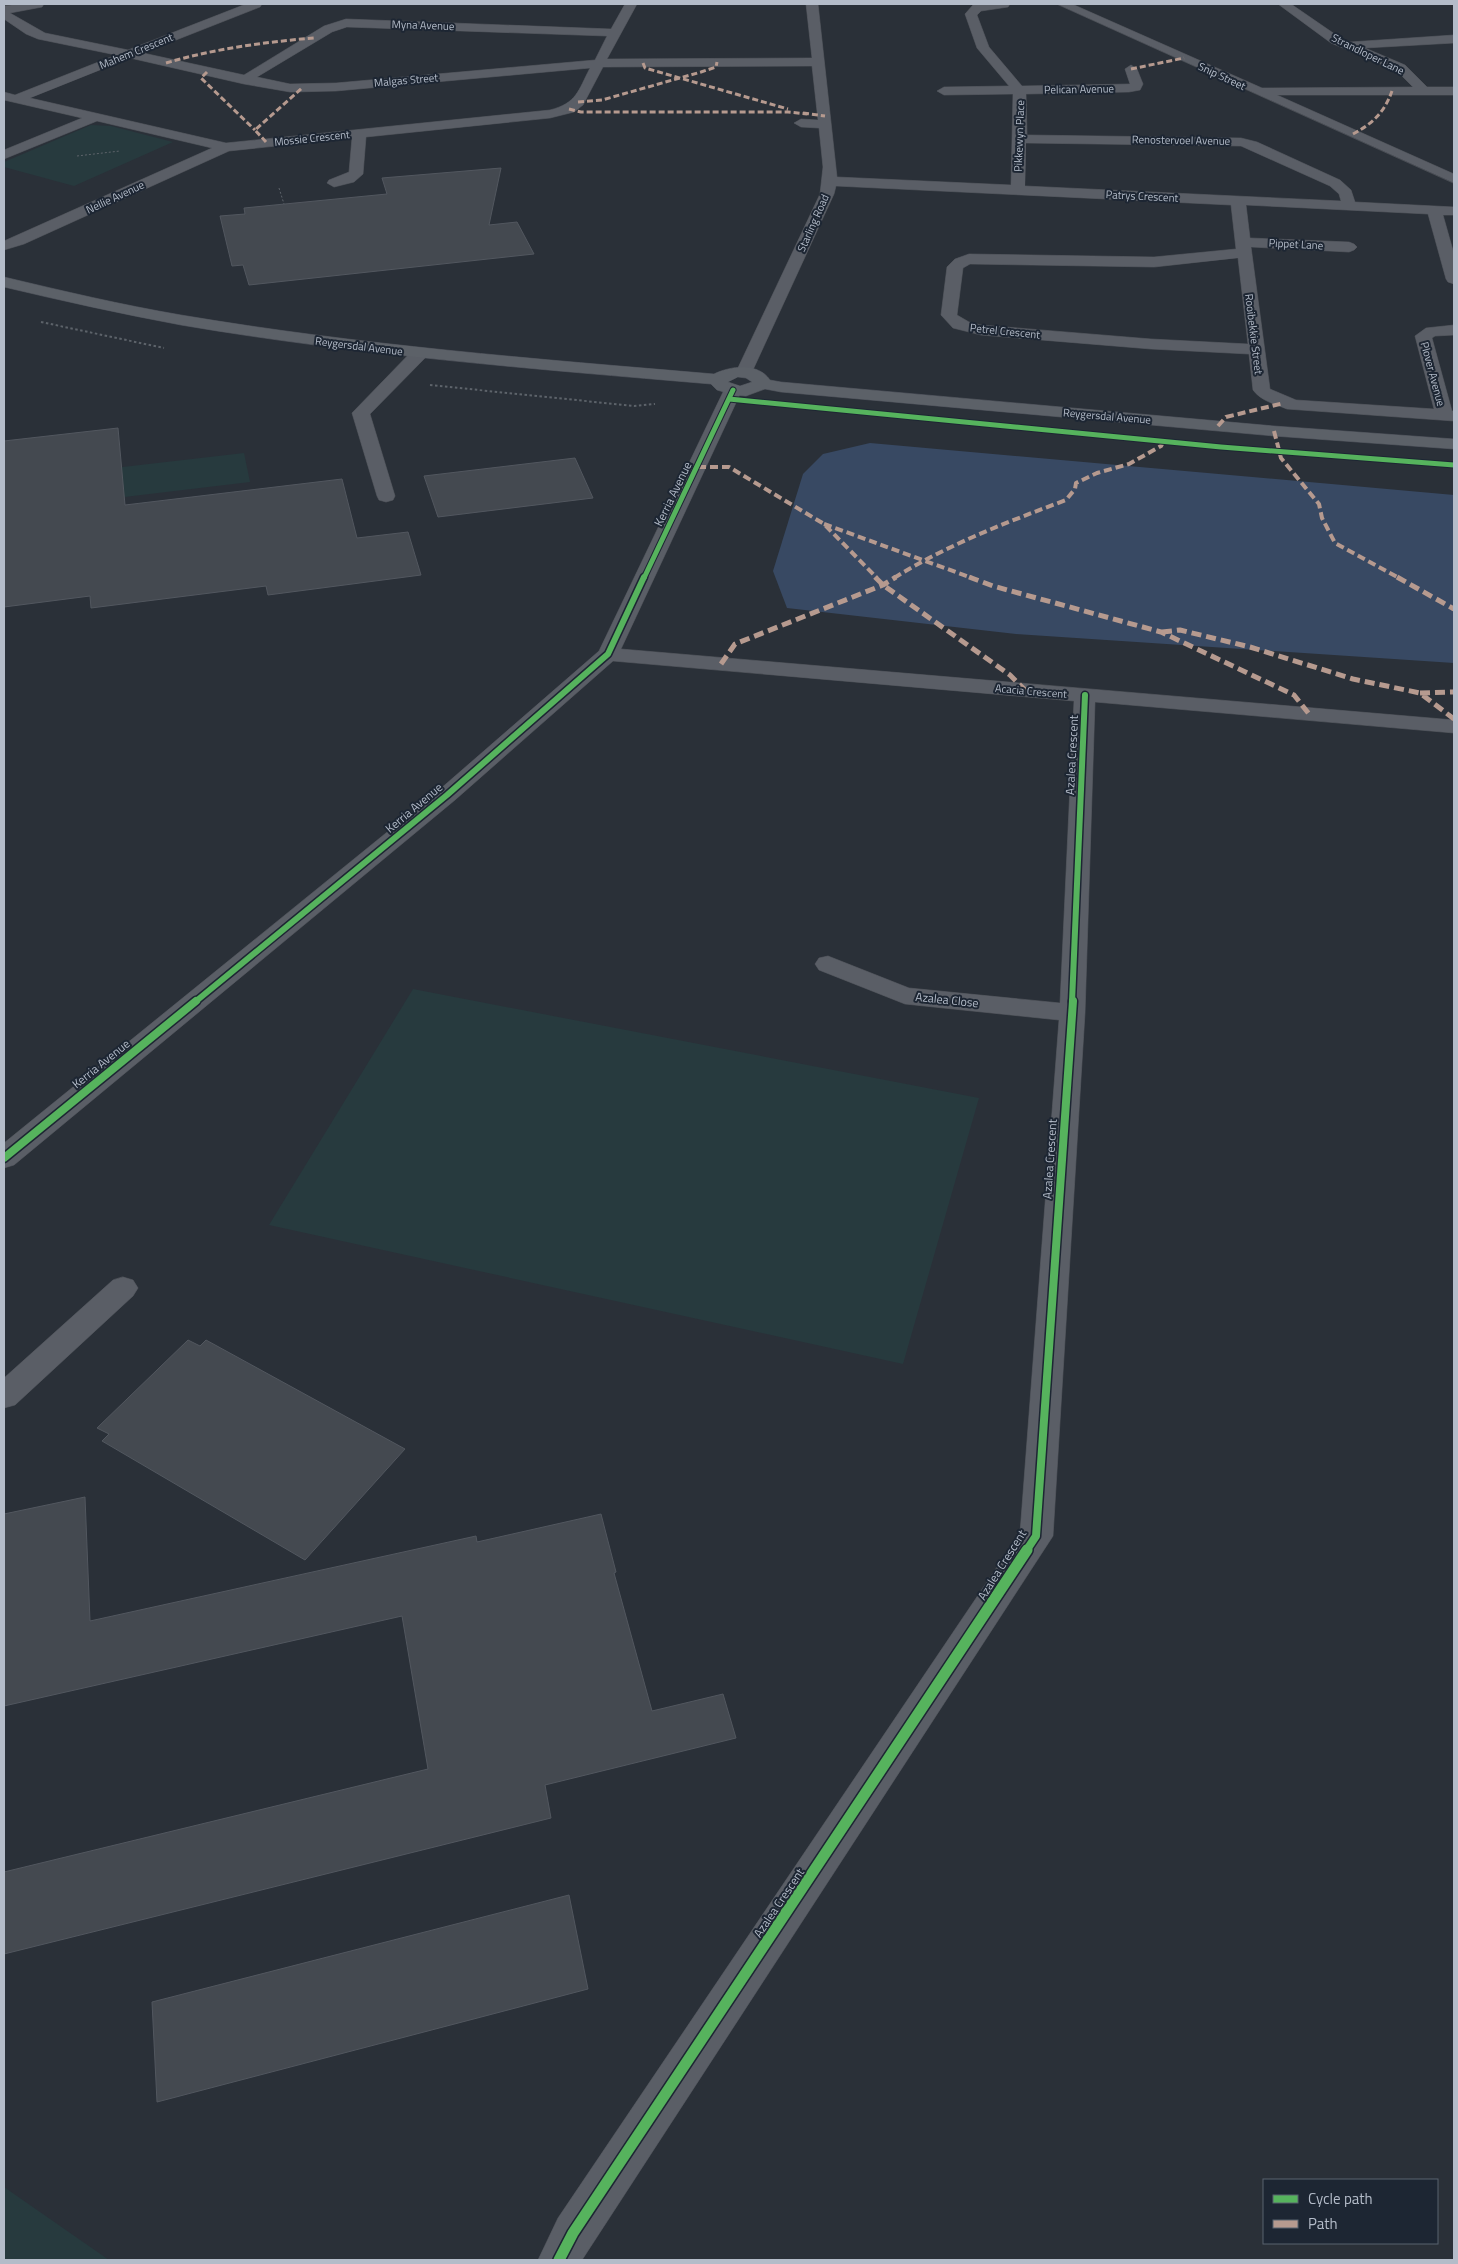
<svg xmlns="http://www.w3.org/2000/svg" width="1458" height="2264" font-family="'Titillium Web',sans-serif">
  <rect width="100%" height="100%" fill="#2a3038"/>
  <path fill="#273a3e" d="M91,125L111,126L173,142L74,186L4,167V162Z
    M244,453L250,482L116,498L114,468Z
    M413,989L979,1098L903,1364L269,1225Z
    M4,2187L109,2260H4Z"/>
  <path fill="#384963" d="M870,443L1454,495V663L1016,634L787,608L773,571L803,474L823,454Z"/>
  <path fill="#444950" stroke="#52575f" d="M501,168L489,225L517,222L534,254L249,285L243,265L232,266L220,216L245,214L244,208L387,194L382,178Z
    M118,428L125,505L342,479L357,538L408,532L421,575L268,595L266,586L91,608L90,596L4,607V441Z
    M575,458L593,498L438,517L424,476Z
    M188,1340L200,1346L206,1340L405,1449L305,1560L102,1441L109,1434L97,1428Z
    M85,1497L90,1621L476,1536L477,1542L601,1514L616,1572L614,1573L652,1711L723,1694L736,1738L545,1785L551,1818L4,1954V1872L428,1769L402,1616L4,1706V1514Z
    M569,1895L588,1989L157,2102L152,2002Z"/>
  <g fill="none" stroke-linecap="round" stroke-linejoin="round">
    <defs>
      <path id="minor" d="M19,4H44L42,7L10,13L45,33L128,50L246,4H262L260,7L143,53L244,75L324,26L346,19L611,29L625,4H637L607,59L812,58L806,4H818L837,177L1011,185L1013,94L944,95L937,91L944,87L1009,86L977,48L965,14L973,5L977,4H1010L1008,7L981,11L977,15L989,47L1022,86L1130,84L1125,69L1131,65L1137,69L1143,84L1140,90L1129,92L1026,94L1027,135L1241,138L1257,142L1340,180L1351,190L1355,202L1454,207V215H1443L1454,254V284L1448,282L1446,279L1428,214L1246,205L1250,238L1349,242L1354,244L1357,247L1354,250L1349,252L1251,247L1270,389L1296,400L1434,409L1415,336L1426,328L1454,325V335L1435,336L1432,338L1452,411H1454V421L1287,409C1275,404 1261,401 1253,390L1249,354L1151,349L981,335L953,328L941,315L947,267L955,259L969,254L1154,257L1236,249L1231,205L836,186L834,194L752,372L750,376H738L736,372L820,194L823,167L819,128L801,127L794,123L801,119L818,120L812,66L603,67L583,105L574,112L550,118L366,137L363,174L354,182L334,187L327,183L329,180L349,172L352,138L229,151L24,244L4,250V241L212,148L97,121L4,159V150L82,118L4,100V92L15,95L116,55L38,39L26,34L4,19V6ZM347,27L607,36L595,60L336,83L290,84L257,77L332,32ZM130,58L244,84L290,92L336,91L590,68C578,91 577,103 550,110L226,143L30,98ZM1026,143L1241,146L1330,186L1339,194L1341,201L1025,186ZM1238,258L1248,344L1151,339L981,325L969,322L957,315L963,268L970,264L1154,267Z
        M1057,4H1072L1262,88L1413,87L1397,71L1331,43L1278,4H1291L1339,37L1350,42L1454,35V43L1365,48L1405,65L1427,87H1454V95H1277L1454,174V183Z
        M420,348L426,349L428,353L426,357L370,414L395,496L393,500L386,502L379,500L377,496L352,413L414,349Z
        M733,385L739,386L742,390L621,649L1454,720V733L1095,702L1085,1013L1053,1536L582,2260H538L558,2218L1020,1533L1059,1020L905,1004L819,970L815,964L819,958L828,956L909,988L1060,1003L1074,701L613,661L455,800L14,1165L4,1168V1143L439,790L599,651L724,390L727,386Z
        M123,1277L133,1280L138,1288L133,1296L15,1405L4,1408V1378L113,1280Z"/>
      <path id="major" d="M4,277C63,291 122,305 181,315C358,345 536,359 714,374C730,366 758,362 770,380L781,382L1274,426L1454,439V449L1274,436L781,392L765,389L746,396L734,395L717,390L711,384C534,369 357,355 181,325C122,314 63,301 4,287ZM738,377L746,378L752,382L740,386L728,382Z"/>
    </defs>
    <use href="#minor" stroke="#484c53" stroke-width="1"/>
    <use href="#major" stroke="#484c55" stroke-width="1"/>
    <path stroke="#5d636a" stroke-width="1" stroke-dasharray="2 2" stroke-linecap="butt" d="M77,156L120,151
      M279,188L284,204"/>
    <path stroke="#5d636a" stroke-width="2" stroke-dasharray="2.5 2.5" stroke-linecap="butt" d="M41,322L164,348
      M430,385L634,406L655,404"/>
    <use href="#minor" fill="#5a5e66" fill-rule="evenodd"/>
    <use href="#major" fill="#5c6168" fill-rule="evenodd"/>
    <path stroke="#b69a8f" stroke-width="3" stroke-dasharray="6 3" stroke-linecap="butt" d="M166,63C213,49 265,42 314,38
      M643,63L645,68L788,109
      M1131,69L1184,58
      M207,72L201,78L255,130
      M578,102L602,100L701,72L716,67L717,62
      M569,109L581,112H788L807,114
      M803,113L825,116
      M1353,134C1373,123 1384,113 1392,91
      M266,142L255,130L302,88"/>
    <path stroke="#b69a8f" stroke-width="4" stroke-dasharray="8 4" stroke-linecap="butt" d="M1218,426L1226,417L1284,403
      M1274,431L1281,458L1319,504L1322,518L1335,543L1399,578
      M698,467H729L824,524L877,578
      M824,524L972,578
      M894,578C949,544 1005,523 1066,500L1075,489L1076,483L1097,473L1129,464L1161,446L1163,442"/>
    <path stroke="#b69a8f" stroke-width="5" stroke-dasharray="10 5" stroke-linecap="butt" d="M875,577L883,585L1010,675L1025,690
      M969,577L993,586L1161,632L1294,695L1309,714
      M1397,577L1454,609
      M1162,632L1180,630L1250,647L1353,679L1420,693L1454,719
      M721,664L735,644L883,585L896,577
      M1420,693L1454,692"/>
    <defs>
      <path id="cycleway-far3" d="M729,399L1221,447L1454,465
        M644,578L733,390"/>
      <path id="cycleway-far2" d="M195,1002L447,795L608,654L644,577
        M1072,1002L1085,695"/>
      <path id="cycleway-far1" d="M4,1158L196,1001
        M1026,1551L1036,1536L1073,1001"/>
      <path id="cycleway" d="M559,2260L573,2233L1027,1550"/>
    </defs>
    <use href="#cycleway-far3" stroke="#1d2633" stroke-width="7"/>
    <use href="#cycleway-far2" stroke="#1d2633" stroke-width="9"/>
    <use href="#cycleway-far1" stroke="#1d2633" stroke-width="11"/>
    <use href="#cycleway" stroke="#1d2633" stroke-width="14"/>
    <use href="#cycleway-far3" stroke="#56b35d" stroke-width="5"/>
    <use href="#cycleway-far2" stroke="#56b35d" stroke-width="6"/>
    <use href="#cycleway-far1" stroke="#56b35d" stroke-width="8"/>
    <use href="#cycleway" stroke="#56b35d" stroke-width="11"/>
  </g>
  <g text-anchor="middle" stroke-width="4" stroke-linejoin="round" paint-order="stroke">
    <g font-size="11" fill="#b4bcc9" stroke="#1d2633">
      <text transform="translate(423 25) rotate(2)" y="4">Myna Avenue</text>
      <text transform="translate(136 51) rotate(-22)" y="4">Mahem Crescent</text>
      <text transform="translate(1368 54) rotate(26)" y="4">Strandloper Lane</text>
      <text transform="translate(1222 76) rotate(25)" y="4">Snip Street</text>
      <text transform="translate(406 80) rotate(-5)" y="4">Malgas Street</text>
      <text transform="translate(1079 89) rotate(-1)" y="4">Pelican Avenue</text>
      <text transform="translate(1019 136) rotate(-88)" y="4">Pikkewyn Place</text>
      <text transform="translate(312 138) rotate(-6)" y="4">Mossie Crescent</text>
      <text transform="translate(1181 140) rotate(1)" y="4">Renostervoel Avenue</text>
      <text transform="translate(1142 196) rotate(3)" y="4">Patrys Crescent</text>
      <text transform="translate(115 197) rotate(-25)" y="4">Nellie Avenue</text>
      <text transform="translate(813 223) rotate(-66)" y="4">Starling Road</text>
      <text transform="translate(1296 244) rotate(3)" y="4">Pippet Lane</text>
      <text transform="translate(1005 331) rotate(6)" y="4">Petrel Crescent</text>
      <text transform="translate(1254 334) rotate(83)" y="4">Rooibekkie Street</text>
      <text transform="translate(359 346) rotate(7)" y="4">Reygersdal Avenue</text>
      <text transform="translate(1433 374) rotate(75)" y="4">Plover Avenue</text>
      <text transform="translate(1107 416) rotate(5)" y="4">Reygersdal Avenue</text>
      <text transform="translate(1031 691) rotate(5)" y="4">Acacia Crescent</text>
    </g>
    <g font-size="12" fill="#b4bcc9" stroke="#1d2633">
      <text transform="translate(673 494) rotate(-64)" y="4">Kerria Avenue</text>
      <text transform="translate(1072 755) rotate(-87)" y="4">Azalea Crescent</text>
      <text transform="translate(414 808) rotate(-40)" y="4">Kerria Avenue</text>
      <text transform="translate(947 1000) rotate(6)" y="4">Azalea Close</text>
      <text transform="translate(101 1064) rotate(-39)" y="4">Kerria Avenue</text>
      <text transform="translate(1050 1159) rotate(-86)" y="4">Azalea Crescent</text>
      <text transform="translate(1002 1565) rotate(-58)" y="4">Azalea Crescent</text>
      <text transform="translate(779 1903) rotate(-56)" y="4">Azalea Crescent</text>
    </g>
  </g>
  <rect width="1458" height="2264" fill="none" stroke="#b4bcc9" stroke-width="10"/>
  <rect x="1263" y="2179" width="175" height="65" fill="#1d2633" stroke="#59626f"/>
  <rect x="1273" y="2195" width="25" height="8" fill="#56b35d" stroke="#59626f"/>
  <text x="1308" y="2204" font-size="15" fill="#b4bcc9">Cycle path</text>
  <rect x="1273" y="2220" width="25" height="8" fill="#b69a8f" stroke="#59626f"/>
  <text x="1308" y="2229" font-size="15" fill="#b4bcc9">Path</text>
</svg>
